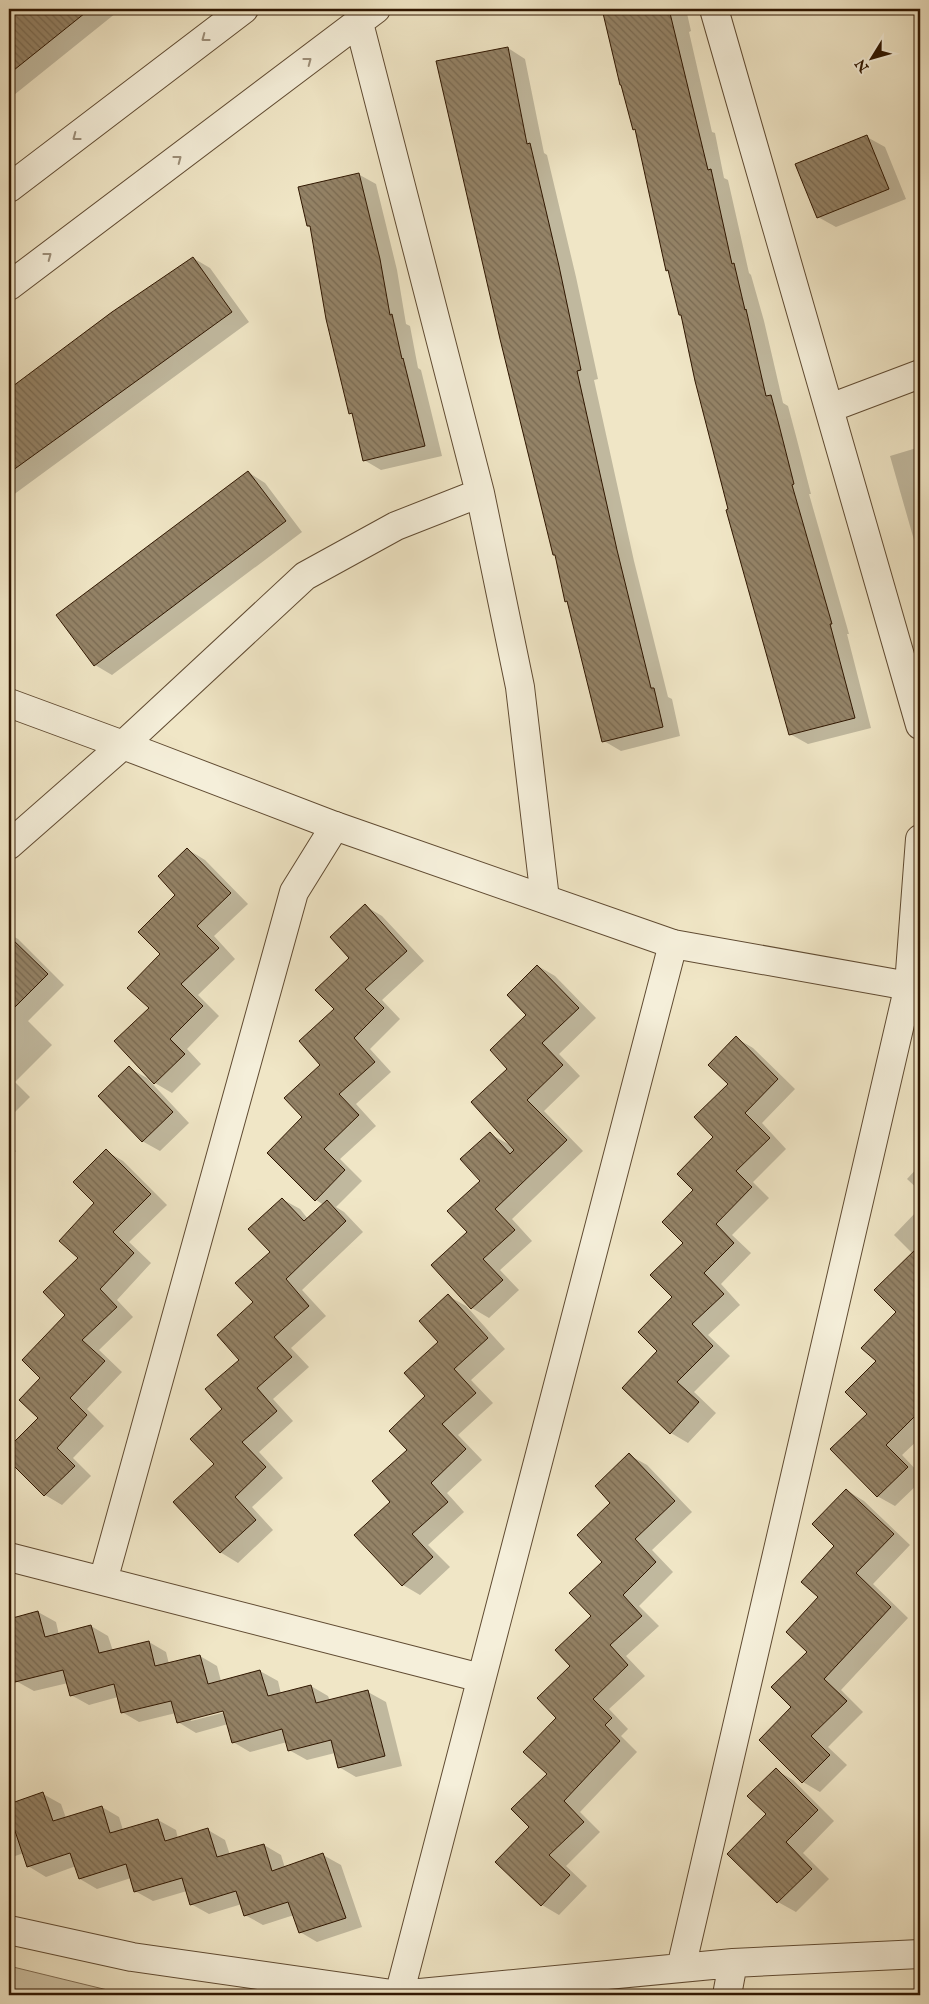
<svg xmlns="http://www.w3.org/2000/svg" width="929" height="2004" font-family="'IM FELL English',serif">
  <defs>
    <pattern id="building-back-hatch" width="6" height="6" patternUnits="userSpaceOnUse" patternTransform="scale(1.25)"><rect width="6" height="6" fill="#948367"/><path d="M-1 5l2 2M0 0l6 6M5-1l2 2" fill="none" stroke="#796a52"/></pattern>
  </defs>
  <rect width="100%" height="100%" fill="#f0e6c6"/>
  <filter id="stains"><feTurbulence type="fractalNoise" baseFrequency=".004" numOctaves="4"/><feColorMatrix values="0 0 0 0 .2 0 0 0 0 .09 0 0 0 0 .02 0 0 0 .5 -.17"/></filter>
  <radialGradient id="worn" r=".72"><stop offset=".6" stop-color="#630" stop-opacity="0"/><stop offset="1" stop-color="#630" stop-opacity=".3"/></radialGradient>
  <path fill="#cfc3a5" stroke="#806d53" d="M9,1966L128,1995H129H9Z"/>
  <path fill="#0003" fill-rule="evenodd" d="M9,9H121L9,99Z
    M604,9H686L691,31L689,32L712,132L715,133L724,178L728,180L749,273L751,275L764,321L783,403L788,406L796,436L811,494H809L849,634H847L871,728L808,744L790,734L729,510L683,316L680,315L669,271L667,270L636,130L634,129L621,84Z
    M508,48L525,59L544,153L547,155L576,277L598,379L594,380L634,561L668,697L672,699L680,736L621,751L604,741L569,603L566,601Z
    M867,137L885,147L906,199L836,227L818,217Z
    M358,174L376,184L397,270L406,324L410,326L418,368L421,370L442,456L381,470L364,460L353,415L350,413L312,228L308,226Z
    M193,258L210,268L249,322L9,498V393Z
    M920,447V584L915,563L920,561L890,456Z
    M248,472L265,483L302,532L112,675L95,665Z
    M187,849L205,860L248,904L214,936L235,959L198,995L219,1016L187,1049L201,1064L172,1093L155,1083L150,1008L162,954Z
    M365,906L382,916L424,961L382,1000L400,1019L370,1049L391,1072L356,1104L376,1126L340,1159L362,1181L336,1207L344,1212L363,1232L302,1290L326,1316L291,1348L309,1367L273,1399L293,1421L259,1452L283,1478L252,1507L273,1530L238,1563L220,1552L216,1464L224,1409L241,1360L255,1303L271,1252L282,1199L300,1209L308,1219L324,1205L316,1200L304,1117L322,1065L336,1009Z
    M9,934L18,939L64,985L28,1021L52,1045L15,1082L30,1097L9,1118Z
    M538,966L555,976L596,1018L559,1054L580,1076L544,1111L583,1151L512,1219L532,1241L500,1270L519,1290L489,1318L472,1308L469,1232L482,1181L490,1134L512,1146L509,1069L528,1015Z
    M736,1038L753,1048L795,1089L762,1123L786,1149L753,1182L769,1198L732,1235L751,1253L721,1284L740,1305L708,1335L730,1356L694,1392L716,1413L688,1443L671,1433L659,1351L674,1297L695,1190L715,1137L730,1084Z
    M129,1068L147,1078L189,1123L160,1151L142,1141Z
    M920,1122V1132L915,1127Z
    M9,1144L16,1151L9,1159Z
    M106,1151L123,1161L167,1205L129,1242L151,1263L117,1300L133,1317L99,1350L122,1372L87,1409L104,1426L73,1458L91,1476L62,1505L45,1495L9,1459V1449L40,1418L80,1258L96,1203Z
    M920,1165V1191L907,1179Z
    M920,1208V1396L914,1403L920,1410V1438L902,1455L920,1474V1482L895,1506L877,1496L869,1414L877,1361L898,1312L913,1254L894,1235Z
    M448,1296L466,1306L505,1349L471,1380L493,1403L458,1435L482,1460L447,1493L464,1512L428,1545L450,1567L420,1595L403,1585L392,1502L427,1396L440,1342Z
    M629,1455L647,1465L692,1512L652,1550L673,1572L639,1606L659,1626L626,1656L645,1676L609,1709L628,1729L621,1736L637,1752L580,1812L600,1832L566,1866L587,1886L559,1915L542,1905L531,1827L549,1774L558,1718L572,1666L592,1616L604,1562L612,1503Z
    M846,1490L864,1501L910,1545L873,1584L908,1618L841,1690L863,1712L828,1747L847,1765L820,1792L803,1782L761,1740L793,1707L835,1546Z
    M38,1612L56,1622L59,1635L91,1626L108,1636L113,1651L149,1642L166,1652L169,1664L200,1656L217,1666L221,1681L260,1671L278,1681L281,1694L311,1686L328,1696L330,1701L368,1692L386,1702L402,1766L356,1777L339,1767L335,1753L307,1760L289,1750L287,1742L250,1752L233,1742L228,1724L196,1733L178,1722L176,1713L139,1722L122,1712L118,1697L89,1705L71,1695L68,1683L34,1691L16,1681L13,1669L9,1670V1620ZM229,1709L230,1711L191,1721V1719Z
    M776,1770L793,1780L834,1821L803,1853L829,1879L796,1912L778,1902L728,1854L767,1814Z
    M43,1794L61,1804L66,1818L102,1807L119,1817L123,1830L158,1820L176,1830L178,1839L208,1830L225,1840L230,1855L264,1845L281,1855L285,1868L323,1855L341,1865L362,1927L317,1942L300,1932L294,1915L263,1925L245,1915L242,1904L209,1914L191,1904L187,1891L153,1901L135,1891L131,1878L97,1889L80,1879L76,1866L46,1877L28,1866L24,1853L9,1858V1803V1805Z"/>
  <path fill="url(#building-back-hatch)" stroke="#301701" d="M9,9H90L9,74Z
    M602,9H669L708,170L711,169L732,264L734,263L745,310L746,309L766,396L771,395L779,425L794,484L792,485L832,624H830L855,718L789,735L726,510L728,509L695,381L681,315H679L668,270L666,271L635,129L633,130L621,85H620Z
    M508,47L527,144L530,143L559,266L581,370L577,371L617,550L651,688H654L663,727L602,742L567,601L565,602L555,555H553L500,339L436,61Z
    M867,135L889,189L817,218L795,164Z
    M359,173L380,259L390,315L392,314L402,359L403,358L425,446L363,461L352,413L349,414L326,319L310,226H307L298,187Z
    M193,257L232,312L9,473V389L112,312Z
    M248,471L286,521L94,666L56,615Z
    M187,848L231,893L197,926L219,948L181,984L203,1006L170,1039L185,1054L154,1084L114,1041L149,1008L127,988L160,954L138,932L175,895L158,876Z
    M365,904L407,951L365,989L384,1008L354,1038L375,1062L339,1094L359,1115L324,1149L345,1170L315,1201L267,1153L302,1117L284,1098L320,1065L299,1041L334,1009L315,990L349,958L330,937Z
    M9,936L48,974L9,1013Z
    M537,965L579,1008L542,1043L563,1065L527,1100L567,1140L495,1209L515,1230L483,1259L503,1280L471,1309L431,1265L467,1232L447,1211L480,1181L460,1159L490,1132L510,1154L514,1150L471,1102L507,1069L490,1050L526,1015L507,995Z
    M736,1036L778,1079L745,1113L770,1138L736,1171L752,1187L716,1224L734,1243L704,1273L724,1294L692,1324L713,1346L677,1382L699,1402L670,1434L622,1388L657,1351L638,1332L672,1297L650,1275L683,1243L662,1222L693,1190L677,1174L713,1137L694,1117L728,1084L708,1065Z
    M129,1066L173,1112L142,1142L98,1096Z
    M106,1149L151,1194L113,1232L134,1253L100,1289L117,1307L82,1340L105,1361L70,1398L87,1415L57,1448L75,1466L44,1496L9,1461V1447L38,1418L19,1400L40,1378L22,1360L65,1315L43,1292L78,1258L59,1241L94,1203L73,1182Z
    M282,1198L304,1221L327,1200L346,1221L286,1279L309,1306L274,1337L292,1357L257,1388L277,1411L242,1442L266,1467L235,1497L256,1520L220,1553L173,1502L214,1464L190,1439L222,1409L205,1389L239,1360L217,1335L253,1302L235,1283L270,1252L248,1229Z
    M920,1245V1411L886,1445L908,1467L877,1497L830,1449L867,1414L845,1392L876,1361L861,1348L896,1312L874,1290Z
    M448,1294L488,1338L454,1369L476,1393L442,1424L466,1449L431,1483L448,1502L412,1534L433,1557L402,1586L354,1535L390,1502L372,1481L407,1450L389,1431L425,1396L404,1373L438,1342L419,1321Z
    M629,1453L675,1501L635,1539L656,1562L623,1595L642,1616L610,1645L628,1665L593,1699L612,1718L605,1725L620,1741L564,1801L584,1822L549,1855L570,1875L541,1906L495,1862L529,1827L511,1809L547,1774L523,1752L556,1718L537,1698L570,1666L555,1650L591,1616L569,1593L602,1562L577,1535L610,1503L595,1486Z
    M846,1489L894,1534L856,1573L891,1607L824,1679L847,1701L811,1736L830,1755L802,1783L759,1740L791,1707L771,1687L807,1652L786,1632L818,1597L801,1582L834,1546L812,1524Z
    M38,1611L45,1637L91,1625L99,1653L149,1641L155,1666L200,1655L208,1684L260,1670L268,1696L311,1685L316,1703L368,1690L385,1756L338,1768L331,1740L288,1751L282,1729L232,1743L223,1711L177,1723L171,1701L121,1713L114,1684L70,1696L63,1670L15,1682L9,1656V1619Z
    M776,1768L818,1810L786,1842L812,1869L777,1903L727,1854L766,1814L747,1796Z
    M43,1792L53,1821L102,1806L110,1833L158,1819L165,1841L208,1828L217,1857L264,1844L272,1871L323,1853L346,1918L299,1933L288,1902L244,1916L236,1891L190,1905L182,1878L134,1892L126,1864L79,1879L70,1853L27,1867L9,1813V1804Z"/>
  <g fill="none" stroke-linecap="round" stroke-linejoin="round">
    <defs>
      <path id="minor" d="M714,9L920,725
        M359,23L480,493L520,687L545,899
        M9,188L244,9
        M9,286L376,9
        M830,408L920,374
        M9,845L123,745L305,576L396,526L480,493
        M9,1557L481,1678
        M103,1581L294,892L335,826
        M9,1930L132,1957L399,1995L733,1963L920,1954
        M681,1968L909,985L920,839
        M399,1995L673,944
        M727,1995L733,1963"/>
      <path id="tertiary" d="M9,703L123,745L335,826L673,944L920,988"/>
    </defs>
    <use href="#minor" stroke="#604b32" stroke-width="30"/>
    <use href="#tertiary" stroke="#604b32" stroke-width="30"/>
    <use href="#minor" stroke="#f5efda" stroke-width="28"/>
    <use href="#tertiary" stroke="#f5efda" stroke-width="28"/>
  </g>
  <defs><path id="oneway-chevron" d="M-2-3.5L2.5 0L-2 3.5" fill="none" stroke-width="1.6" stroke-linecap="round" stroke-linejoin="round" transform="scale(1.25)"/></defs>
  <g stroke="#9c8e78">
    <use href="#oneway-chevron" transform="translate(205 38) rotate(143)"/>
    <use href="#oneway-chevron" transform="translate(308 61) rotate(-37)"/>
    <use href="#oneway-chevron" transform="translate(76 137) rotate(143)"/>
    <use href="#oneway-chevron" transform="translate(178 159) rotate(-37)"/>
    <use href="#oneway-chevron" transform="translate(48 256) rotate(-37)"/>
  </g>
  <rect width="929" height="2004" fill="none" stroke="#f0e6c6" stroke-width="30"/>
  <rect x="10" y="10" width="909" height="1984" fill="none" stroke="#301701" stroke-width="2.5"/>
  <rect x="15" y="15" width="899" height="1974" fill="none" stroke="#301701"/>
  <g transform="translate(872 58) rotate(233)" stroke="#f5efda" stroke-width="4" paint-order="stroke">
  <path d="M0-4L9 19L0 12L-9 19Z" fill="#301701"/>
  <text y="-8" font-size="14" font-weight="bold" text-anchor="middle" fill="#301701">N</text>
  </g>
  <rect width="100%" height="100%" filter="url(#stains)"/>
  <rect width="100%" height="100%" fill="url(#worn)"/>
</svg>
